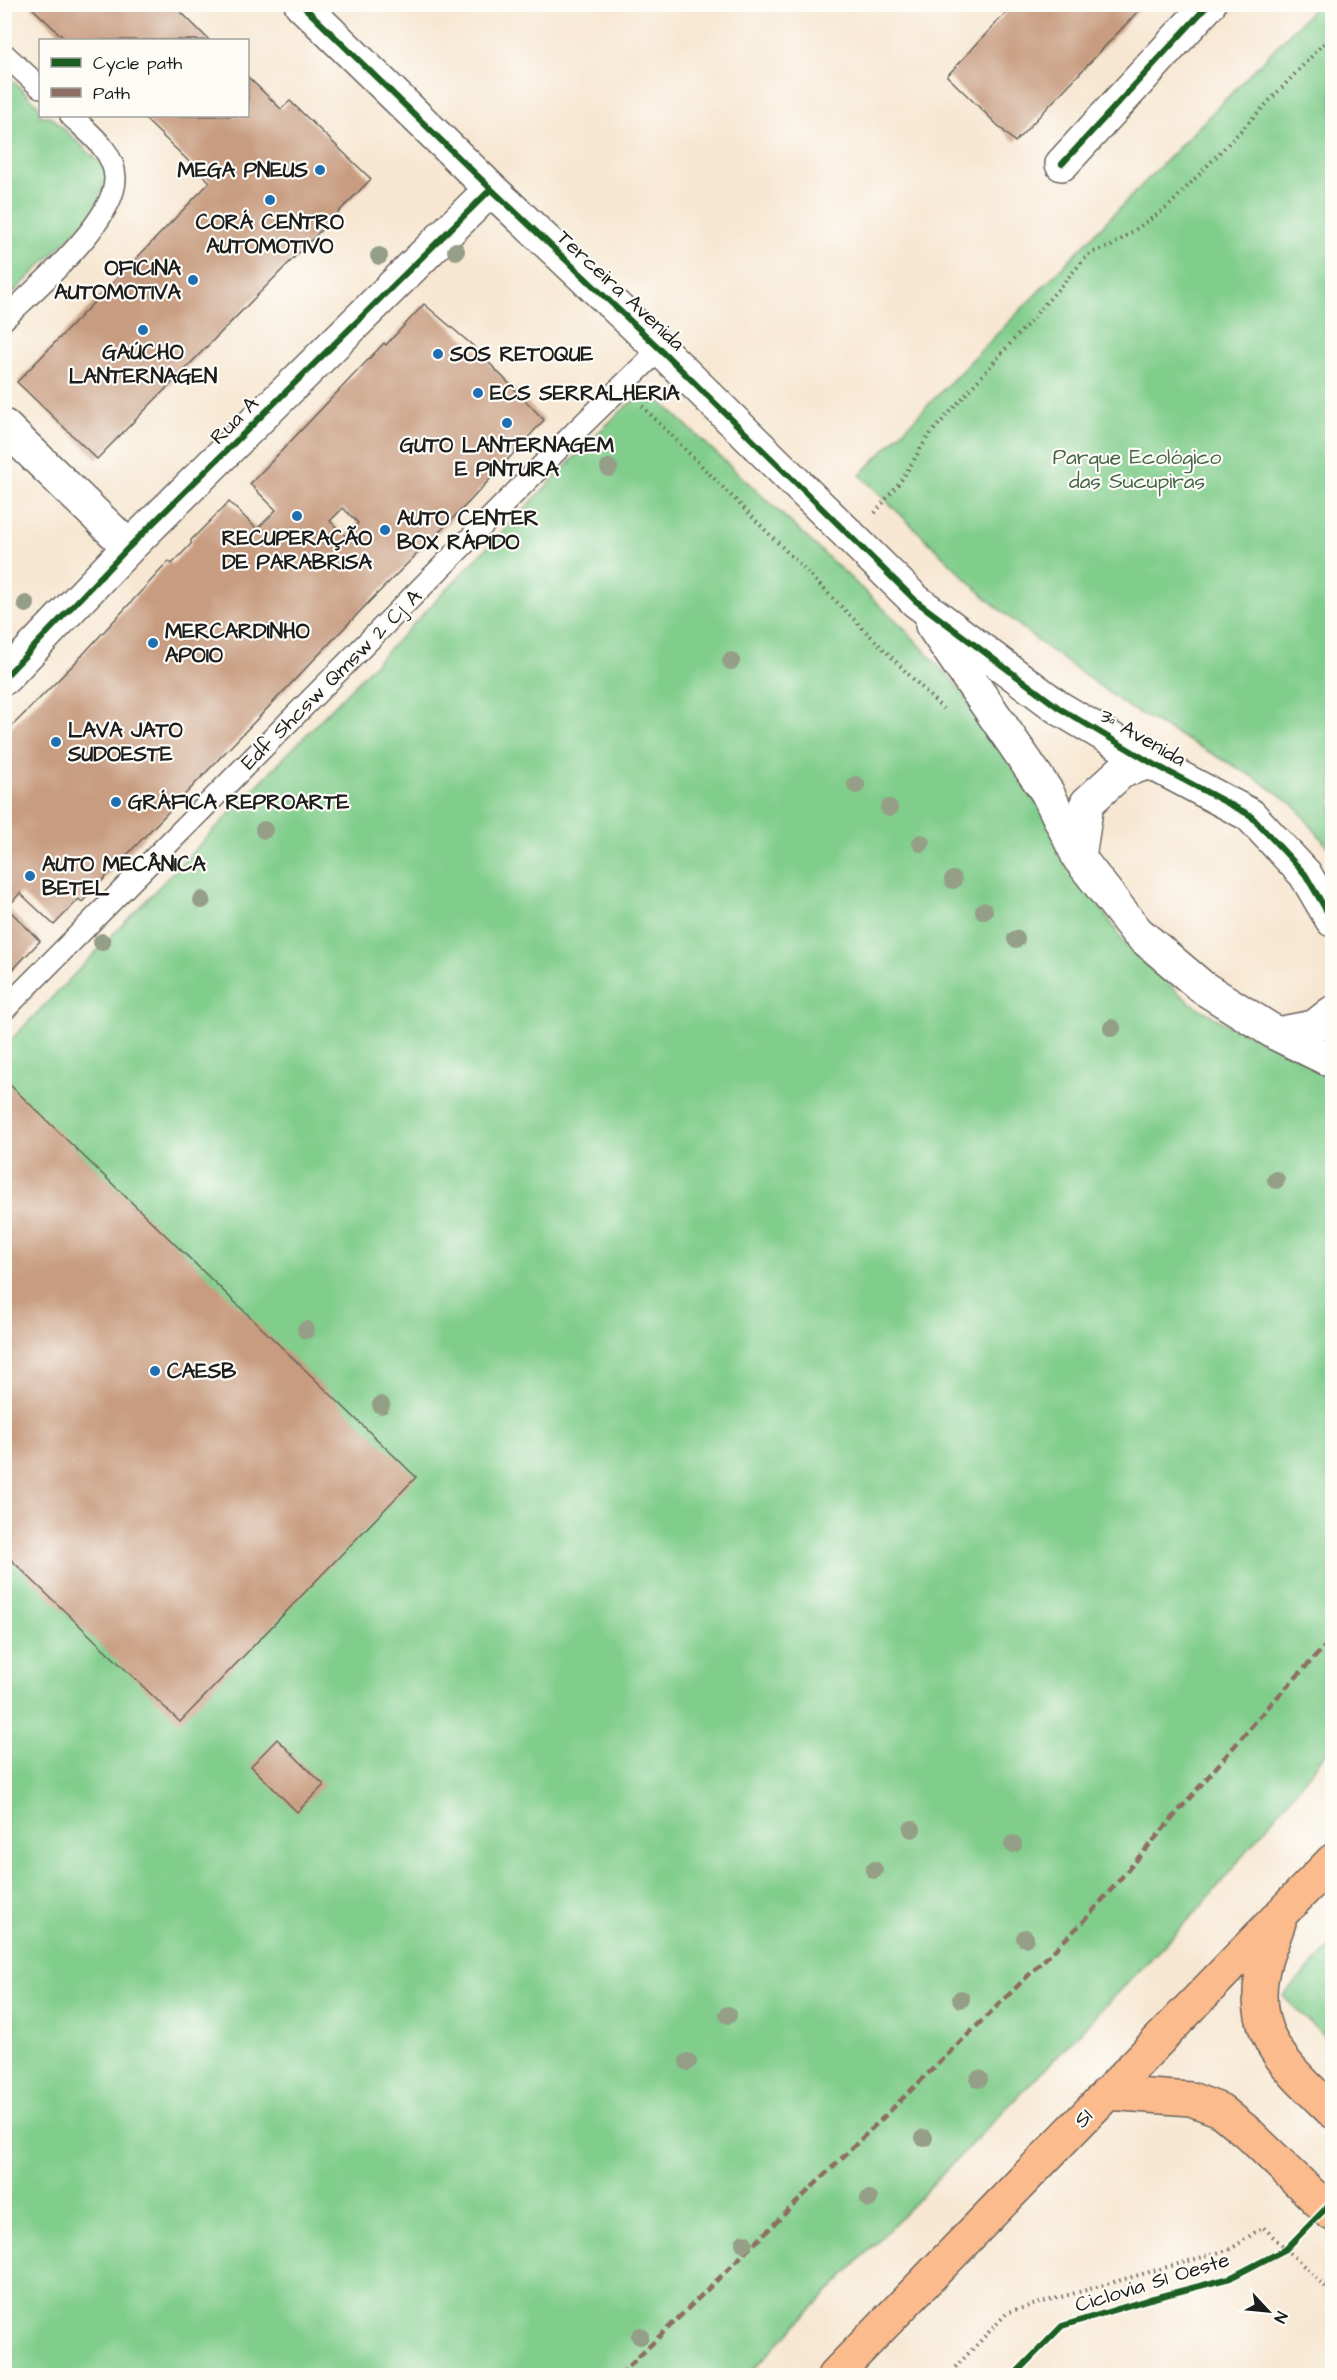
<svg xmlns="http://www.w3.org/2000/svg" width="1337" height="2380" font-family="'Architects Daughter',sans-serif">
  <rect width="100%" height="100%" fill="#fdfcf7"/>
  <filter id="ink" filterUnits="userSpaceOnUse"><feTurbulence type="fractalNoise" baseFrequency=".0167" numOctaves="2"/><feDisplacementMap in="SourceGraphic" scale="12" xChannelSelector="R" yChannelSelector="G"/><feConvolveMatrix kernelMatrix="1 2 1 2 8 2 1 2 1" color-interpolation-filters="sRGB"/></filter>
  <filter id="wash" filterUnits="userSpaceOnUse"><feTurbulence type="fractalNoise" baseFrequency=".008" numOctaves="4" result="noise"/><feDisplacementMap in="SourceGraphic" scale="24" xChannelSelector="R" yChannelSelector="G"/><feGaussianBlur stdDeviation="1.35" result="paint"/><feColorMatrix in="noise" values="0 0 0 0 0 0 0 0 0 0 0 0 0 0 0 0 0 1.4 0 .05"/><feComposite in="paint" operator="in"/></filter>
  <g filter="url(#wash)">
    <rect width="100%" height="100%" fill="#f7e7d2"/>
    <path fill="#81cd8c" stroke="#4e7454" stroke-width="1.5" d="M1318,4L1332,5V852L1294,805L1254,777L1130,708L1043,645L986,598L860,475Z
      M5,77H9L40,107V116H50L109,171L94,213L5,301Z
      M643,397L659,400L902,626L959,688L995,735L1108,919L1129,949L1189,1002L1224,1023L1306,1061L1332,1076V1746L1201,1907L748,2375H5L4,1047L597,434L630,403Z
      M1332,1945V2044L1283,1996Z"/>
    <g id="blocks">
      <path fill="#c79c80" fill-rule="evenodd" d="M28,4H173L209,40H66Z
        M1014,4H1145L1015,142L947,76Z
        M248,77L281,109L290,101L371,179L97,459L17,382L210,182L142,116H248Z
        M424,304L471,344L544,420L469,502L371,600L82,902L79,899L54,925L20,893L7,908L40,941L4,979V734L74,664L169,561L172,564L191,544V540L229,502L257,529L276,510L250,484L384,343L386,345ZM343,508L358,523L346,536L330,521Z
        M10,1085L416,1477L180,1722L4,1553V1090Z
        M277,1739L324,1785L297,1812L251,1766Z"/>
    </g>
  </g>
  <g filter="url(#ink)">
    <use href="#blocks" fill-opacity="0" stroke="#69635c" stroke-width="1.5"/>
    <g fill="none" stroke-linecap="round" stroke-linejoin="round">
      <defs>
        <path id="service" d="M4,54L40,87
          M4,319C34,290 117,220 115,177C114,151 88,132 71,116
          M4,1010L577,430L660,349"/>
        <path id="minor" d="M1062,164L1209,4"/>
        <path id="tertiary" d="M301,4L491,189L660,349L916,601L1059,708L1150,762L1250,815L1305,874L1332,920
          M4,426L129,547
          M932,625L1047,792L1079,858L1137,932L1202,987L1277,1034L1332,1061
          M4,678L129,547L491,189
          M1079,858L1087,803L1122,771L1150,762
          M1277,1034L1314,1027L1332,1013"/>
        <path id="trunk" d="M1279,1922C1275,1935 1269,1948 1265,1961C1245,2033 1286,2066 1332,2111
          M1107,2093L1191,2099L1220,2110L1248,2133L1332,2214
          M834,2376L1332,1861"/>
      </defs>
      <use href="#service" stroke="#69635c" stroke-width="24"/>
      <use href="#minor" stroke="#69635c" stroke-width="36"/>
      <use href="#tertiary" stroke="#69635c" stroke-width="36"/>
      <use href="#trunk" stroke="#69635c" stroke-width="36"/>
      <path stroke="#69635c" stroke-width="4" stroke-dasharray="1.5 4.5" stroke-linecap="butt" d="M642,406L943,709
        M875,513L903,478L927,438L1090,253L1110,247L1168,207L1332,35
        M947,2376L1008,2312L1231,2249L1263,2227L1332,2293"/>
      <use href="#service" stroke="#fff" stroke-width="21"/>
      <use href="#minor" stroke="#fff" stroke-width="33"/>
      <use href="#tertiary" stroke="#fff" stroke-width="33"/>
      <use href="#trunk" stroke="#fbbb8c" stroke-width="33"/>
      <path stroke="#8d6e63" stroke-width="4.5" stroke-dasharray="9 4.5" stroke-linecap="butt" d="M619,2376L1085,1920L1268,1707L1332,1639"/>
      <defs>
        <path id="cycleway" d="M301,4L491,189L660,349L916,601L1059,708L1150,762L1250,815L1305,874L1332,920
          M1062,164L1209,4
          M4,678L129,547L491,189
          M1013,2376L1062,2326L1150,2299L1230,2278L1286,2249L1332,2202"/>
      </defs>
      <use href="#cycleway" stroke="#fdfcf7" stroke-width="10"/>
      <use href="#cycleway" stroke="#1b5e20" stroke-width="6"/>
    </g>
    <g fill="#959e87">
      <circle cx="456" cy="251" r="9"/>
      <circle cx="379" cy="256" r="9"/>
      <circle cx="609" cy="468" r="9"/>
      <circle cx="26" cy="604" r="9"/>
      <circle cx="731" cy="661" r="9"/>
      <circle cx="856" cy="785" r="9"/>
      <circle cx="889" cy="808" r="9"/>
      <circle cx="264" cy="830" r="9"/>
      <circle cx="921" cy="843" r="9"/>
      <circle cx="953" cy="880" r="9"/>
      <circle cx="202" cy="900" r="9"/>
      <circle cx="984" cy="911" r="9"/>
      <circle cx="1016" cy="939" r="9"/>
      <circle cx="102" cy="942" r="9"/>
      <circle cx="1112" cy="1028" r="9"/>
      <circle cx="1276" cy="1180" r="9"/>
      <circle cx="306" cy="1330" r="9"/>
      <circle cx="381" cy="1405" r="9"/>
      <circle cx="912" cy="1829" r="9"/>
      <circle cx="1013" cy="1844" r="9"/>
      <circle cx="874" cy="1870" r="9"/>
      <circle cx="1025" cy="1938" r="9"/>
      <circle cx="961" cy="1999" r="9"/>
      <circle cx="728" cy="2015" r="9"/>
      <circle cx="688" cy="2062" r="9"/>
      <circle cx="979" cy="2079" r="9"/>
      <circle cx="924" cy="2138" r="9"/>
      <circle cx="869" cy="2199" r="9"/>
      <circle cx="744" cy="2243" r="9"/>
      <circle cx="640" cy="2336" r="9"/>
    </g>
  </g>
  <g fill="#1f6fb2" stroke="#fdfcf7" stroke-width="2">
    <circle cx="320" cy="170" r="6"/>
    <circle cx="270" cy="200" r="6"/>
    <circle cx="193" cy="280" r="6"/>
    <circle cx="143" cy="330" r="6"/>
    <circle cx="438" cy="354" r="6"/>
    <circle cx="478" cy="393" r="6"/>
    <circle cx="507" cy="423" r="6"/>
    <circle cx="297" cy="516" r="6"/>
    <circle cx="385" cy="530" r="6"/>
    <circle cx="153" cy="643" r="6"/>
    <circle cx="56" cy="742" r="6"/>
    <circle cx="116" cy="802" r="6"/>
    <circle cx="30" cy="876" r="6"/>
    <circle cx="155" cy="1371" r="6"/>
  </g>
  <g text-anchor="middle" stroke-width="4.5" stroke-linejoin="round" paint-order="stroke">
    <g font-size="21" font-weight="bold" fill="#1c1c1c" stroke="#fdfcf7" text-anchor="start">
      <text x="308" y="177" text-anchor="end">MEGA PNEUS</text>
      <text x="270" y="229" text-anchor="middle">CORÁ CENTRO<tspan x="270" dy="24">AUTOMOTIVO</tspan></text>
      <text x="181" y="275" text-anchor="end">OFICINA<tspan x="181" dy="24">AUTOMOTIVA</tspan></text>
      <text x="143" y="359" text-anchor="middle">GAÚCHO<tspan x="143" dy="24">LANTERNAGEN</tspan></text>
      <text x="450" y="361">SOS RETOQUE</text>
      <text x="490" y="400">ECS SERRALHERIA</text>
      <text x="507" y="452" text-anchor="middle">GUTO LANTERNAGEM<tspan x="507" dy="24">E PINTURA</tspan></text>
      <text x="397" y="525">AUTO CENTER<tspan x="397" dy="24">BOX RÁPIDO</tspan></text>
      <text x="297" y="545" text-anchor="middle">RECUPERAÇÃO<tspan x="297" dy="24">DE PARABRISA</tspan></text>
      <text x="165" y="638">MERCARDINHO<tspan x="165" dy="24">APOIO</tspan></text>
      <text x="68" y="737">LAVA JATO<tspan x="68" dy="24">SUDOESTE</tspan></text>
      <text x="128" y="809">GRÁFICA REPROARTE</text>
      <text x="42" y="871">AUTO MECÂNICA<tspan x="42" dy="24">BETEL</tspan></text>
      <text x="167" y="1378">CAESB</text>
    </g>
    <g font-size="21" fill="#1c1c1c" stroke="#fdfcf7">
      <text transform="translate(621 290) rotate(43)" y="7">Terceira Avenida</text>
      <text transform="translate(234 420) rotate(-45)" y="7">Rua A</text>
      <text transform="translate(331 679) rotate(-45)" y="7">Edf Shcsw Qmsw 2 Cj A</text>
      <text transform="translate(1143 737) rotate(30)" y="7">3ª Avenida</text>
      <text transform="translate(1083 2118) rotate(-46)" y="7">S1</text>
      <text transform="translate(1152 2282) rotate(-17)" y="7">Ciclovia S1 Oeste</text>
    </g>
    <g font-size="21" fill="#446349" stroke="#fdfcf7">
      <text x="1137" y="464">Parque Ecológico<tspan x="1137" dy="24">das Sucupiras</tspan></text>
    </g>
  </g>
  <rect width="1337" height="2380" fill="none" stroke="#fdfcf7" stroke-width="24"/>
  <rect x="39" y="39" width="210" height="78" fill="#fdfcf7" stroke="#a3a29f" stroke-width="1.5"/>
  <rect x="51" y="58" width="30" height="9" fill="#1b5e20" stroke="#a3a29f" stroke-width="1.5"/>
  <text x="93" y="69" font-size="18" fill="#1c1c1c">Cycle path</text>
  <rect x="51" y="88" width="30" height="9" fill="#8d6e63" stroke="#a3a29f" stroke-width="1.5"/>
  <text x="93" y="99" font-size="18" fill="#1c1c1c">Path</text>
  <g transform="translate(1268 2311) rotate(116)" stroke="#fdfcf7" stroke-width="4.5" paint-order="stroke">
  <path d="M0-4.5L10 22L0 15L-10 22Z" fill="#1c1c1c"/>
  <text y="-9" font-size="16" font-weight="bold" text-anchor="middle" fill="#1c1c1c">N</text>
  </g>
</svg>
